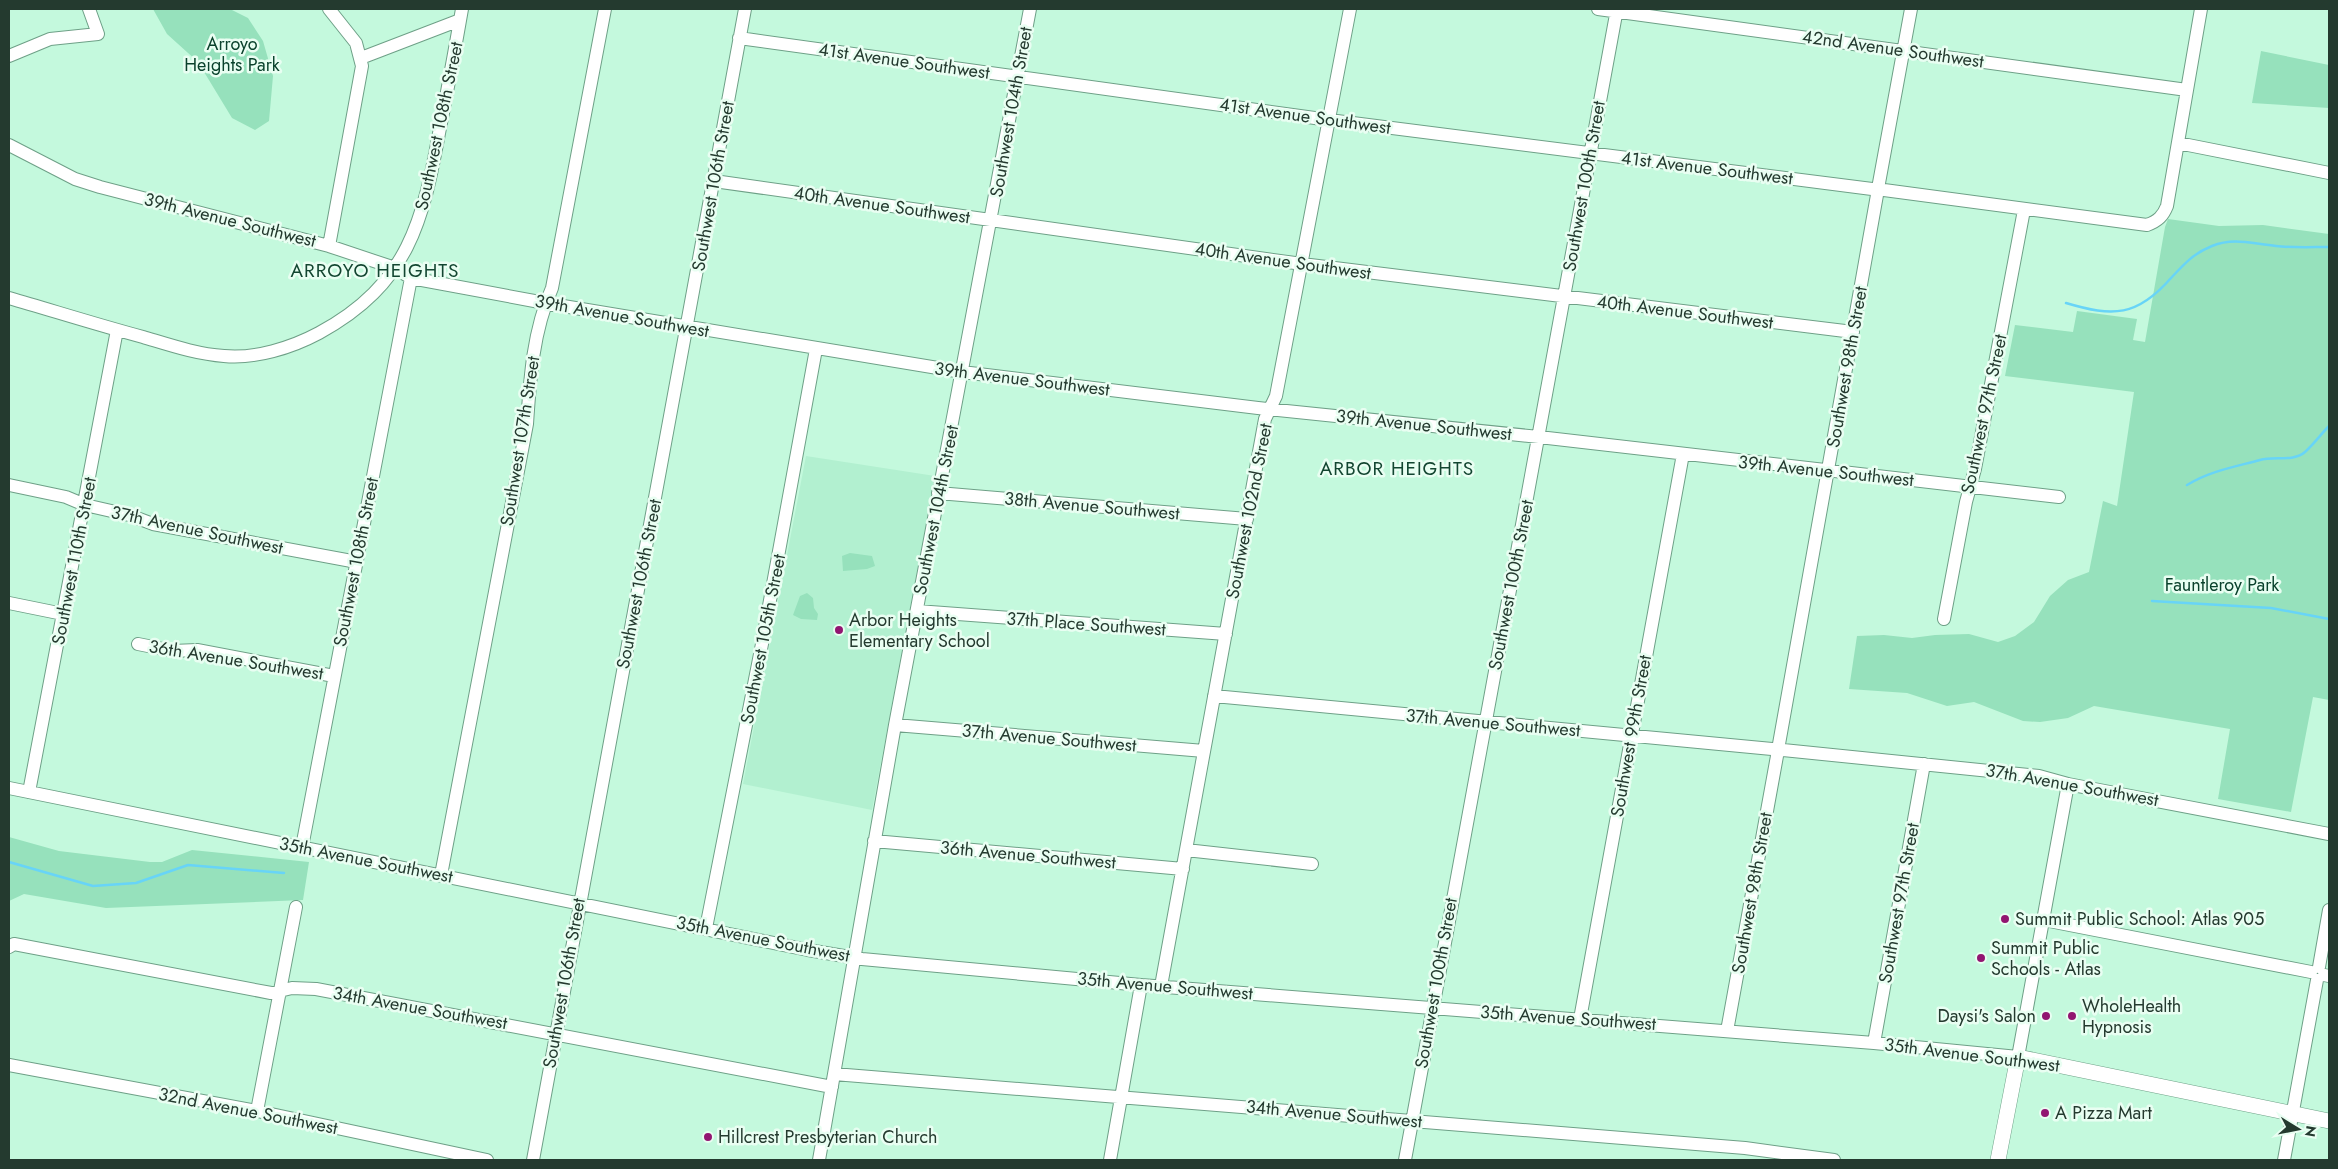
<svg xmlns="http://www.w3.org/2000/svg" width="2338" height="1169" font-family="Jost,sans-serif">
  <rect width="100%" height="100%" fill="#c4f9dd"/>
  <path fill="#b2f0d0" d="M806,456L935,476L872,810L743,784Z"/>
  <path fill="#96e1bc" d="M153,9H230L248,18L263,41L273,76L269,121L255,130L232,118L198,62L167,34Z
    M2261,51L2329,65V108L2252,103Z
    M2168,219L2219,226L2263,225L2329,234V700L2313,697L2291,812L2218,799L2230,729L2094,706L2068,718L2040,722L2023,721L1974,702L1947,706L1907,693L1849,689L1857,636L1884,635L1912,638L1935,635L1969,634L1998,642L2015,636L2034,622L2050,596L2068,580L2089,572L2103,501L2117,506L2134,392L2005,376L2015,325L2073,332L2077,311L2137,319L2133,340L2145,342L2165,227Z
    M850,553L872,556L875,566L867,569L843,571L842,556Z
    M807,593L813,598L814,608L818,614L817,620L801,619L793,615L800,596Z
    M9,837L59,851L150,862H162L192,850L309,862L303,900L106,908L24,894L9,901Z"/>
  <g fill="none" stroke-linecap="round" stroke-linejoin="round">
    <path stroke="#68d4f7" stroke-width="2.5" d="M2066,303C2113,317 2137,317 2171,278C2184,264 2194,253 2212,246C2234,237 2253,244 2276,246C2293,248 2312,247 2329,247
      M2187,485C2210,471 2234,467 2260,460C2274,456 2294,462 2305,452C2314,444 2321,434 2329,426
      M2152,601L2271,608L2329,619
      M9,862L93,886L136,883L188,865L284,873"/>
    <defs>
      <path id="minor" d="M1598,9L2187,90
        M739,38L1329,120L1872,189
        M9,56L50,39L98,34L89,9
        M361,58L460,20
        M2178,143L2329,173
        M9,145L75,179L100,187L329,246L395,268L411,278L545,303L962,372L1258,408L1539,437L2059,497
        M714,181L1302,264L1853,332
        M1879,183L1911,9
        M1884,190L2147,225C2158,221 2163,216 2167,206L2201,9
        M329,246L362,66L356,43L329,9
        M9,298C54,311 98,325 143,337C170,345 196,354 224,356C255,359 291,348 319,333C409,284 423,221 440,128C448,88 455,49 462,9
        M9,485L66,497L85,505L129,515L153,524L357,562
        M938,493L1247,519
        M9,603L63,614
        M917,611L1226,634
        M1944,619L1966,502L1975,469L2024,210
        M138,644L173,651L197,650L334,676
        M1214,696L1772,749
        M895,725L1204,751
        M1779,744L1877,195
        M1783,750L2039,776L2068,784L2329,834
        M9,788L808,950L862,959L1141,985L1874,1043L2018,1057L2068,784
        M29,792L117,330
        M874,841L1183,869
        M302,847L411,278
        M1186,850L1312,864
        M441,875L527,424C530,378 533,331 552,288L605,9
        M2044,920L2311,972
        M706,928L762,644L816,349
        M9,947L14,944L271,993L292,988L316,989L832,1087
        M2319,967L2329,910
        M2324,975L2329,976
        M1161,986L1265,419L1276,396L1350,9
        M1580,1019L1683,454
        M1727,1031L1777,756
        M1874,1043L1924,764
        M9,1065L257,1111L487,1160
        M834,1074L1745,1148L1834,1160
        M257,1111L296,907
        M533,1160L745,9
        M819,1160L895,725L1030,9
        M1110,1160L1141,985
        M1405,1160L1617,9
        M2284,1160L2317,980"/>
      <path id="major" d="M1998,1160L2018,1057L2329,1121"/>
    </defs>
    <use href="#minor" stroke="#6ea087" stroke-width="14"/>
    <use href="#major" stroke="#6ea087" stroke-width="16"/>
    <use href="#minor" stroke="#fff" stroke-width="12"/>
    <use href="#major" stroke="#fff" stroke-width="15"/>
  </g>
  <g fill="#921571" stroke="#e9fef2" stroke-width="2">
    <circle cx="839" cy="630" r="5"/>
    <circle cx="2005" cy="919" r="5"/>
    <circle cx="1981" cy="958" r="5"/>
    <circle cx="2046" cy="1016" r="5"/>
    <circle cx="2072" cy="1016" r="5"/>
    <circle cx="2045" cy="1113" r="5"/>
    <circle cx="708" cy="1137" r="5"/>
  </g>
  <g text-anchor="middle" stroke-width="5" stroke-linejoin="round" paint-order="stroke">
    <g font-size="18" fill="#0a422c" stroke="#e9fef2">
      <text x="232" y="50">Arroyo<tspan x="232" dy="21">Heights Park</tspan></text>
      <text x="2222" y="591">Fauntleroy Park</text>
    </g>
    <g font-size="18" fill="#243a2f" stroke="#e9fef2">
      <text transform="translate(1893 49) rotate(8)" y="6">42nd Avenue Southwest</text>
      <text transform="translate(904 61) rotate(8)" y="6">41st Avenue Southwest</text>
      <text transform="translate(1011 112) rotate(-80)" y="6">Southwest 104th Street</text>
      <text transform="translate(1305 116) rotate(8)" y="6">41st Avenue Southwest</text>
      <text transform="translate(439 126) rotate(-78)" y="6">Southwest 108th Street</text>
      <text transform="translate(1707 168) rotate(7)" y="6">41st Avenue Southwest</text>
      <text transform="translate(713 186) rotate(-80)" y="6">Southwest 106th Street</text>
      <text transform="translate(1584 186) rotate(-80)" y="6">Southwest 100th Street</text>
      <text transform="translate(882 205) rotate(8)" y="6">40th Avenue Southwest</text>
      <text transform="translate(230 220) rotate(14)" y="6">39th Avenue Southwest</text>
      <text transform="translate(1283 261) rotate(8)" y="6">40th Avenue Southwest</text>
      <text transform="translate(1685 312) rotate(7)" y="6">40th Avenue Southwest</text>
      <text transform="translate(622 316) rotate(10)" y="6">39th Avenue Southwest</text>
      <text transform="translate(1847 367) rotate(-80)" y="6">Southwest 98th Street</text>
      <text transform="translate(1022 379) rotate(7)" y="6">39th Avenue Southwest</text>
      <text transform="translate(1984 414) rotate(-78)" y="6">Southwest 97th Street</text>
      <text transform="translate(1424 425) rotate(6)" y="6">39th Avenue Southwest</text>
      <text transform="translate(520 441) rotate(-81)" y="6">Southwest 107th Street</text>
      <text transform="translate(1826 471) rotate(6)" y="6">39th Avenue Southwest</text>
      <text transform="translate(1092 506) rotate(5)" y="6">38th Avenue Southwest</text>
      <text transform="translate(936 510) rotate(-79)" y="6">Southwest 104th Street</text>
      <text transform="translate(1249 511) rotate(-79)" y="6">Southwest 102nd Street</text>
      <text transform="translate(197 530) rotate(12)" y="6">37th Avenue Southwest</text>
      <text transform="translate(74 561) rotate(-79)" y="6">Southwest 110th Street</text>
      <text transform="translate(356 562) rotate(-79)" y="6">Southwest 108th Street</text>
      <text transform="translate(639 584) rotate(-79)" y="6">Southwest 106th Street</text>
      <text transform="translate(1511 585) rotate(-79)" y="6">Southwest 100th Street</text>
      <text transform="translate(1086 624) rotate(4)" y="6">37th Place Southwest</text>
      <text transform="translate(763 639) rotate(-79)" y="6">Southwest 105th Street</text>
      <text transform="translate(236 660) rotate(9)" y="6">36th Avenue Southwest</text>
      <text transform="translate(1493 723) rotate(5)" y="6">37th Avenue Southwest</text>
      <text transform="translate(1631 736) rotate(-80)" y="6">Southwest 99th Street</text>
      <text transform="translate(1049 738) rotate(5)" y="6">37th Avenue Southwest</text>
      <text transform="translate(2072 785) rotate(10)" y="6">37th Avenue Southwest</text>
      <text transform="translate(1028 855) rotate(5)" y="6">36th Avenue Southwest</text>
      <text transform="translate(366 860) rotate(11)" y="6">35th Avenue Southwest</text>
      <text transform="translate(1752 893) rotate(-80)" y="6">Southwest 98th Street</text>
      <text transform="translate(1899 903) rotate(-80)" y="6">Southwest 97th Street</text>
      <text transform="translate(763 939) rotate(11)" y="6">35th Avenue Southwest</text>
      <text transform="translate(564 983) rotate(-80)" y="6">Southwest 106th Street</text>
      <text transform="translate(1436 983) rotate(-80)" y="6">Southwest 100th Street</text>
      <text transform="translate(1165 986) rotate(5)" y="6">35th Avenue Southwest</text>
      <text transform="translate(420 1008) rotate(10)" y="6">34th Avenue Southwest</text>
      <text transform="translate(1568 1018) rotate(4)" y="6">35th Avenue Southwest</text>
      <text transform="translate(1972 1055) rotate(7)" y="6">35th Avenue Southwest</text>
      <text transform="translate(248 1111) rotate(11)" y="6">32nd Avenue Southwest</text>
      <text transform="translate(1334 1114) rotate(5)" y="6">34th Avenue Southwest</text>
    </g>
    <g font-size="18" fill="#243a2f" stroke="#e9fef2" text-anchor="start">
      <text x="849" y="626">Arbor Heights<tspan x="849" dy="21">Elementary School</tspan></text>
      <text x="2015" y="925">Summit Public School: Atlas 905</text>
      <text x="1991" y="954">Summit Public<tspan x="1991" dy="21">Schools - Atlas</tspan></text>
      <text x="2082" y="1012">WholeHealth<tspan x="2082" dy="21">Hypnosis</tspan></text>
      <text x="2036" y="1022" text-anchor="end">Daysi's Salon</text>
      <text x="2055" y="1119">A Pizza Mart</text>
      <text x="718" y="1143">Hillcrest Presbyterian Church</text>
    </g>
    <g font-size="19" letter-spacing="1" fill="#134631" stroke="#e9fef2">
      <text x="375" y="277">ARROYO HEIGHTS</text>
      <text x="1397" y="475">ARBOR HEIGHTS</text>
    </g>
  </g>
  <rect width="2338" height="1169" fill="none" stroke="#243a2f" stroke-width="20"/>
  <g transform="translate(2298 1129) rotate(100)" stroke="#e9fef2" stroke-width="4" paint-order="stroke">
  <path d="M0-4L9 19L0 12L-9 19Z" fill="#243a2f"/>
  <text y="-8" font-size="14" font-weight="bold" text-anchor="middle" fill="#243a2f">N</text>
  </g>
</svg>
